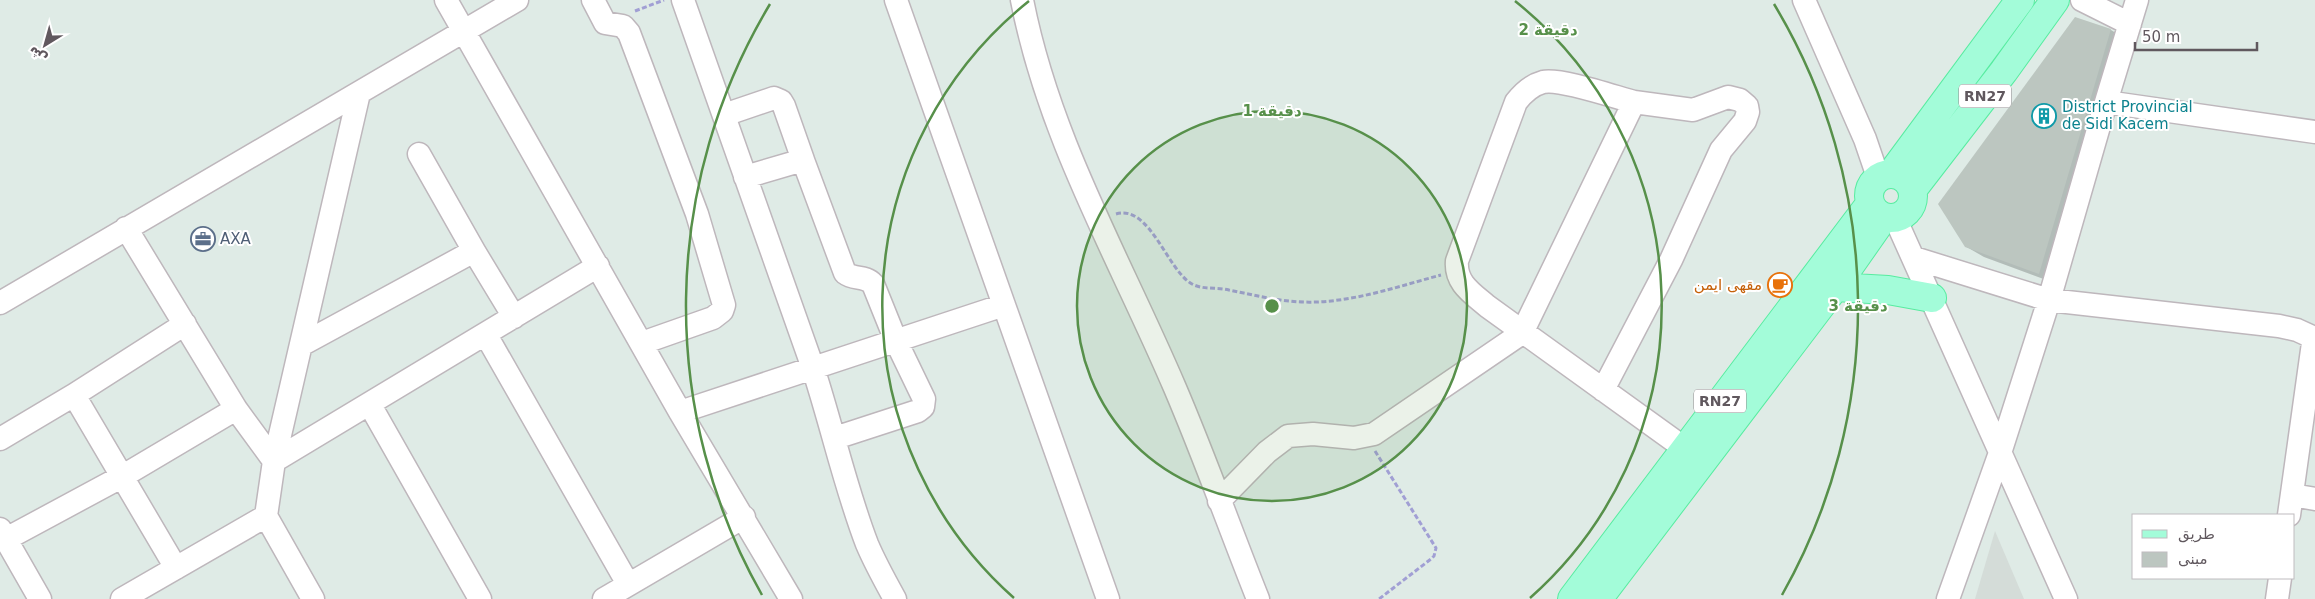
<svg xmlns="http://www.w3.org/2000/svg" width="2315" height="599" font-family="'DejaVu Sans',Vazirmatn,sans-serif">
  <rect width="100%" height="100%" fill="#dfebe6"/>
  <path fill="#d4dcd8" d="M1995,531L2024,599H1975Z"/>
  <path fill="#0003" d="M2075,18L2111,30L2129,41L2057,284L1984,257L1965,246Z"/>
  <path fill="#bcc6c0" d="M2075,17L2111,29L2039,274L1965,247L1938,204Z"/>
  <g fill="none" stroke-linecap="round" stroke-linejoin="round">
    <defs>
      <path id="minor" d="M446,0L680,412L791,599
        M593,0L605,23L623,26L629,33L697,214L724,305L722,311L713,318L642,343
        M683,0L813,368C832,426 845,487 867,544C875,563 885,581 895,599
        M896,0L1108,599
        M1022,0C1049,139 1120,259 1175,388C1205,458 1230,529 1258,599
        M1804,0L1865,139L1878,177
        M2082,0L2130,24
        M1634,102C1615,97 1560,78 1543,82C1532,85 1523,93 1516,102L1457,261C1455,283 1472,293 1487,306L1698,458
        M2106,102L2315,132
        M724,115L774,98L781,101L784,106L803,160
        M419,154L474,251
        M745,177L803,160L845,273C854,280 865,275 873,284L896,341L924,399L923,407L918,411L835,438
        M1895,218L2066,599
        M126,228L236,409L274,461L598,266
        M1914,258L2049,300L2279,326L2297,330L2310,336L2313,343L2289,515
        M0,303L517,0
        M486,335L628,584
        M301,345L474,251L514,317
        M74,395L185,324
        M370,405L480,599
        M680,412L1004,305
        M0,439L74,395L176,568
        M2292,495L2315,499
        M1219,501L1267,452L1288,436L1313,434L1354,438L1374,434L1522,333L1634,102L1693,110L1728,97L1740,100L1747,106L1748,112L1745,121L1721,150L1671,260L1603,390
        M0,529L40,599
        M6,539L123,476L236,409
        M122,599L266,516
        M313,599L266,516L274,461L359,93
        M604,599L744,517
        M1948,599L2001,450L2049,300L2106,102L2137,0
        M2277,599L2280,578"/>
      <path id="major" d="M1892,173L2020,0
        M1869 196a22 22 0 1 1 44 0a22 22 0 1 1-44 0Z
        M1913,189L2004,71L2055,0
        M1835,287L1888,290L1932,298
        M1572,599L1870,204
        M1598,599L1835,287L1884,217"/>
    </defs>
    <use href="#minor" stroke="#beb7bc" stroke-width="25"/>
    <use href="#major" stroke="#57eca0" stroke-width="30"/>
    <path stroke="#a19fd4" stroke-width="3" stroke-dasharray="5 2.5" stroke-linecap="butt" d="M635,11L664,0
      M1116,214C1150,204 1167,270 1192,284C1203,290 1217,287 1229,290C1249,294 1269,299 1289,301C1340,307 1392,288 1441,275
      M1375,451L1436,548L1434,556L1431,559L1379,599"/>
    <use href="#minor" stroke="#fff" stroke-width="22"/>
    <use href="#major" stroke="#a3fcd9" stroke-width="28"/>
  </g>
  <circle cx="1272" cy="306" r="195" fill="#57904a" fill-opacity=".12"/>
  <g fill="none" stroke="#57904a" stroke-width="2.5">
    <circle cx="1272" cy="306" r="195"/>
    <path d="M1014 598A390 390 0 0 1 1029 1M1515 1A390 390 0 0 1 1530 598"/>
    <path d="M762 595A586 586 0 0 1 770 4M1774 4A586 586 0 0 1 1782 595"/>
  </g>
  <defs>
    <symbol id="building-ring" viewBox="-11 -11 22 22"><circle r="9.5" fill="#fff" stroke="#0f9aa8" stroke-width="1.5"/><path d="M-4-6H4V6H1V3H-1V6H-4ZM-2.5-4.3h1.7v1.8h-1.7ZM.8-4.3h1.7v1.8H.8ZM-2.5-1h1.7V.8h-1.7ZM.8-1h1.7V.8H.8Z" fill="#0f9aa8"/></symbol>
    <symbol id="office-ring" viewBox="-11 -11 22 22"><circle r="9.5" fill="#fff" stroke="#5c6f8a" stroke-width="1.5"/><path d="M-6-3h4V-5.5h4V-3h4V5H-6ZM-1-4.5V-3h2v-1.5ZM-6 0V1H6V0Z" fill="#5c6f8a"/></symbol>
    <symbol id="cafe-ring" viewBox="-11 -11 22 22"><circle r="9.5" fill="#fff" stroke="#e8710a" stroke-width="1.5"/><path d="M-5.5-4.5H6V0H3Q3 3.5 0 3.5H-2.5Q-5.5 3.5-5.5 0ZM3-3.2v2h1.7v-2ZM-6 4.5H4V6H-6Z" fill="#e8710a"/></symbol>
  </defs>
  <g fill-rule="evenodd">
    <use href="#building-ring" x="2030" y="102" width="28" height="28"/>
    <use href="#office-ring" x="189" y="225" width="28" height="28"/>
    <use href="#cafe-ring" x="1766" y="271" width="28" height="28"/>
  </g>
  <g text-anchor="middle" stroke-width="4" stroke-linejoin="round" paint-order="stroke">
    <g fill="#fff" stroke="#908a8e" stroke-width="1">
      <rect x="1959" y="84.5" width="52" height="23" rx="4"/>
      <rect x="1694" y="389.5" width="52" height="23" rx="4"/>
    </g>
    <g font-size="14" font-weight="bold" fill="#60585e">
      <text x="1985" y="101">RN27</text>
      <text x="1720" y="406">RN27</text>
    </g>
    <g font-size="15" fill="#0d838f" stroke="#fff" text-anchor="start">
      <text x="2062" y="112">District Provincial<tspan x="2062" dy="17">de Sidi Kacem</tspan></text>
    </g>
    <g font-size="15" fill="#4e5e75" stroke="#fff" text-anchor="start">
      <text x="220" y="244">AXA</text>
    </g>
    <g font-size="15" fill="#c56008" stroke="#fff" text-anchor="end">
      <text x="1762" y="290">مقهى ايمن</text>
    </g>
  </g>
  <circle cx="1272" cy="306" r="8" fill="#57904a" stroke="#fff" stroke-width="2.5"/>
  <g font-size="15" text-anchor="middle" font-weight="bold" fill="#57904a" stroke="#fff" stroke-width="4" stroke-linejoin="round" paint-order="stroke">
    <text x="1548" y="35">2 دقيقة</text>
    <text x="1272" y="116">1 دقيقة</text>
    <text x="1858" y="311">3 دقيقة</text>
  </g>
  <rect x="2132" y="514" width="162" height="65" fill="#ffffff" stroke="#bfbcbf"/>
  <rect x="2142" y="530" width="25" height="8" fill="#a3fcd9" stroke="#bfbcbf"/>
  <text x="2178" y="539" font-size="15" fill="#60585e">طريق</text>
  <rect x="2142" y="552" width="25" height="15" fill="#bcc6c0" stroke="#bfbcbf"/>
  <text x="2178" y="564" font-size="15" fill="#60585e">مبنى</text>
  <g transform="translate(45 45) rotate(217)" stroke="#ffffff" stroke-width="4" paint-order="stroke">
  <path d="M0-4L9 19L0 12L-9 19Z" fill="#60585e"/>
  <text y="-8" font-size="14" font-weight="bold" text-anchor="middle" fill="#60585e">ش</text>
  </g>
  <path d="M2135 42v8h122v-8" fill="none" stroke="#60585e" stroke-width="2.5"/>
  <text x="2142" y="42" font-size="15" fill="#60585e" stroke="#ffffff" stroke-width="4" paint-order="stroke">50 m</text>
</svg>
